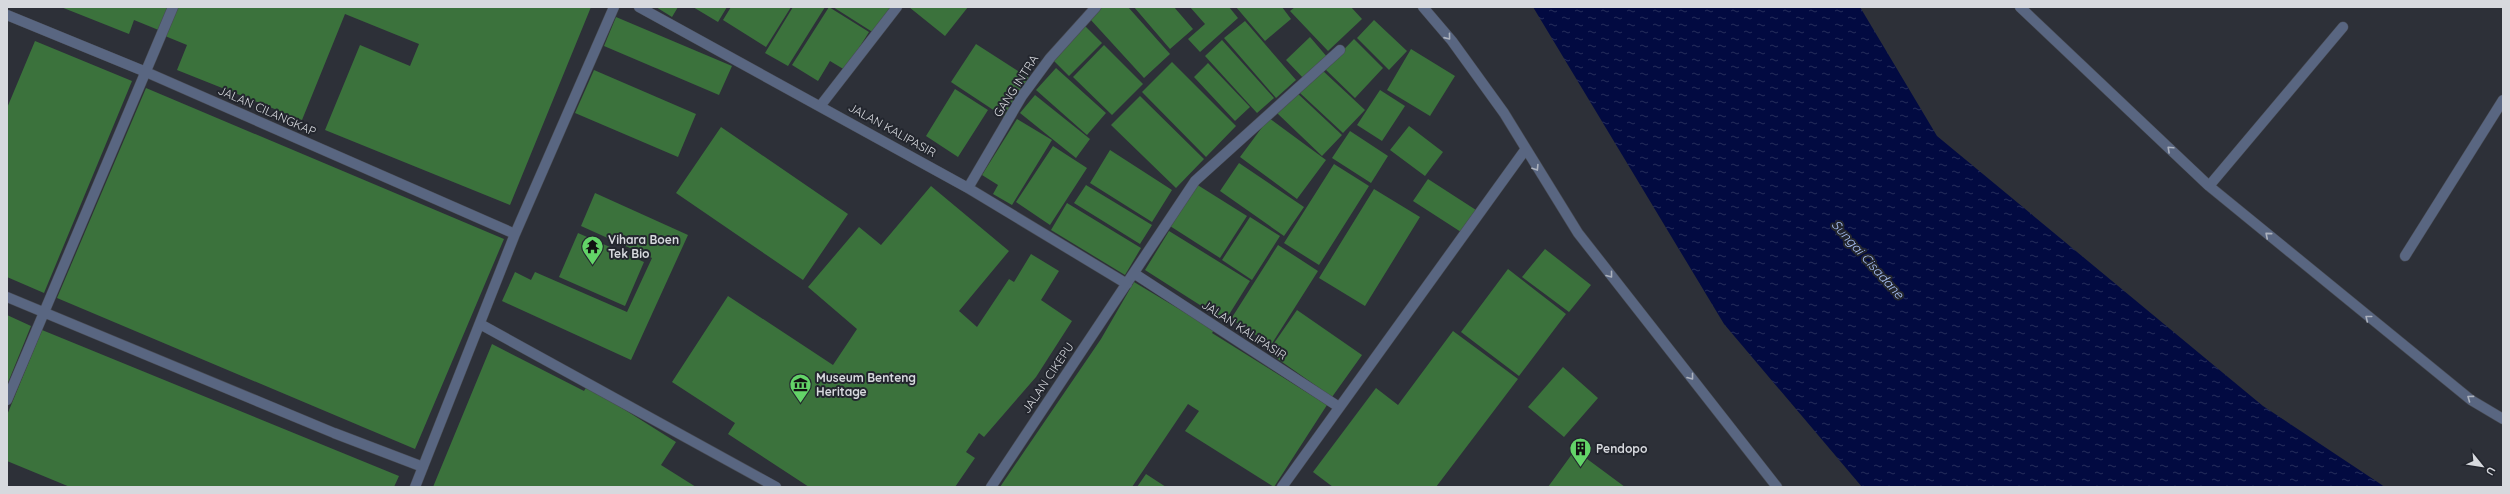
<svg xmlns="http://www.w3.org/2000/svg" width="2510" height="494" font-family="Quicksand,sans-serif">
  <defs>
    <pattern id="water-ripples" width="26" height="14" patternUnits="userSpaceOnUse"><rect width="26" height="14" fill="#020a41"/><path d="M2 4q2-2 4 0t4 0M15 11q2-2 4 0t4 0" fill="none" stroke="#262d5c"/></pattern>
  </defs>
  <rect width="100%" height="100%" fill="#2d3038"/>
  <path fill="url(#water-ripples)" d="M1533,7H1860L1937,136L2263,406L2385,487H1862L1724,324Z"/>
  <path fill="#3b723c" d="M61,7H170L161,31L134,20L129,34Z
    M176,7H591L510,205L325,130L360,45L410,66L419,44L345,14L302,120L177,70L187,45L165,36Z
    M656,7H678L672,17Z
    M693,7H727L718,22Z
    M731,7H791L766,47L723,20Z
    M793,7H825L788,66L765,53Z
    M829,7L869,32L845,70L830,61L818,81L792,65Z
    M833,7H889L890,8L874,33Z
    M909,7H968L945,36Z
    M1102,7H1128L1170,54L1144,78L1090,19Z
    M1134,7H1174L1193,29L1170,49Z
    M1190,7H1229L1238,18L1200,52L1188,39L1205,24Z
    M1236,7H1282L1291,19L1265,41Z
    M1295,7H1351L1362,19L1328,51L1290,11Z
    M616,17L732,66L719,95L604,46Z
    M1374,20L1407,51L1389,70L1357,38Z
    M1245,21L1296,80L1276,98L1224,38Z
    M1084,25L1102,43L1069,76L1051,58Z
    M1310,37L1328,58L1305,80L1286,60Z
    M1354,39L1383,68L1355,98L1325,69Z
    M1222,40L1274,98L1257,113L1205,56Z
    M35,41L132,81L44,293L7,277V108Z
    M976,44L1029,78L1004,117L951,82Z
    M1104,45L1143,84L1112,115L1073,77Z
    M1411,49L1455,76L1430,116L1387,90Z
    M1172,62L1236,126L1206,157L1142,92Z
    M1208,63L1250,107L1235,121L1194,77Z
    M1056,68L1106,113L1087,135L1036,90Z
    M594,70L696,114L678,157L575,113Z
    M1322,70L1365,110L1343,133L1300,93Z
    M146,88L504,239L415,449L57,298Z
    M955,89L988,110L958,157L926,136Z
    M1380,90L1405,106L1382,141L1357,125Z
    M1296,92L1342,135L1322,156L1277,113Z
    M1035,95L1090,139L1076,158L1020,113Z
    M1140,96L1204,159L1176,188L1111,125Z
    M1269,118L1326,160L1297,199L1240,157Z
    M1017,119L1052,140L1012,205L993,194L998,185L982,175Z
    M1409,126L1443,152L1425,176L1390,150Z
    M721,127L848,214L803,280L676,193Z
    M1350,131L1388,156L1371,183L1332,158Z
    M1053,146L1087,168L1050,225L1016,202Z
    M1110,150L1172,190L1152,222L1090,183Z
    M1239,163L1304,207L1284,236L1220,191Z
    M1334,164L1369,186L1319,265L1284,243Z
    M1428,179L1476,210L1461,232L1413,201Z
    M1196,184L1247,216L1220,258L1170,226Z
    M1086,185L1152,225L1140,244L1074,203Z
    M931,186L1009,251L959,311L977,327L1009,279L1014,282L1031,254L1059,271L1041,300L1072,321L1036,377L984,437L979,433L966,452L975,458L955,487H809L728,434L735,423L672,382L728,296L833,365L857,329L808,287L859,227L881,245Z
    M1374,189L1420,217L1365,306L1319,278Z
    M595,193L688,235L631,360L502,301L515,272L531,280L535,272L627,312L652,258L581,226Z
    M1067,203L1141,248L1125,275L1051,230Z
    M1250,217L1280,236L1252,280L1222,260Z
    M1169,231L1250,281L1225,321L1145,270Z
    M578,233L644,262L625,306L559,277Z
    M1278,245L1318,271L1271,345L1231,319Z
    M1545,249L1591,285L1569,312L1522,277Z
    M1508,269L1566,314L1519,376L1461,332Z
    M1134,282L1214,330L1212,333L1327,405L1274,487L1185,431L1199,411L1188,404L1132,487H1000L1101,339Z
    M1297,310L1362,355L1332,397L1268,352Z
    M7,315L31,326L7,385Z
    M42,330L399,476L394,487H70L7,461V415Z
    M1453,331L1518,379L1436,487H1333L1313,472L1376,388L1398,405Z
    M492,344L584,391L587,386L676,442L661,465L696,487H433Z
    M1563,367L1598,398L1564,437L1528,407Z
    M1575,450L1625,487H1548Z
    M1146,474L1166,487H1137Z"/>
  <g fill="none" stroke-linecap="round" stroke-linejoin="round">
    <defs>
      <path id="minor" d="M639,7L968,188L1127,284
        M1423,7L1452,41L1504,113L1578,233L1777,487
        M2020,7L2209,186L2471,400L2503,419
        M7,15L146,72L515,234
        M821,105L897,7
        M2209,186L2343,27
        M968,188L1022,96L1050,58L1096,7
        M2405,256L2503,100
        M1135,274L1339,407
        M7,297L334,433L423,467
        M480,324L776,487
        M7,400L173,7
        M415,487L515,234L614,7
        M991,487L1195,181L1340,50
        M1282,487L1525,150"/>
    </defs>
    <use href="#minor" stroke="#484b53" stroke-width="11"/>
    <use href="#minor" stroke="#596681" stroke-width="10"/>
  </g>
  <defs><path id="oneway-chevron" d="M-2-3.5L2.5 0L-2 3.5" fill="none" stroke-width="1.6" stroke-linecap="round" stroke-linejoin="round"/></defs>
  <g stroke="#abb1bd">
    <use href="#oneway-chevron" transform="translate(1448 37) rotate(51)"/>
    <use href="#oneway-chevron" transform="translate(2170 149) rotate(-137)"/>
    <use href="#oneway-chevron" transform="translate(1536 168) rotate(58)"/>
    <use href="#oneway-chevron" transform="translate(2268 235) rotate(-140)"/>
    <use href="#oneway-chevron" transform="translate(1610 275) rotate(52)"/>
    <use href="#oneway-chevron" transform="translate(2368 318) rotate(-141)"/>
    <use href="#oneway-chevron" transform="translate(1691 377) rotate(52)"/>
    <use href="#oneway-chevron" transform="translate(2470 398) rotate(-144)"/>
  </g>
  <defs>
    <symbol id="temple-pin" viewBox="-11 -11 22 30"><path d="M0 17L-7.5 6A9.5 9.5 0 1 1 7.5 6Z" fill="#63d468" stroke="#23262e"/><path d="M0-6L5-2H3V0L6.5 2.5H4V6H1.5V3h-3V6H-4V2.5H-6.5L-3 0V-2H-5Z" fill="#111"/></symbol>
    <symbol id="museum-pin" viewBox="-11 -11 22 30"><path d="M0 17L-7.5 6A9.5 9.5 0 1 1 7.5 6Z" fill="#63d468" stroke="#23262e"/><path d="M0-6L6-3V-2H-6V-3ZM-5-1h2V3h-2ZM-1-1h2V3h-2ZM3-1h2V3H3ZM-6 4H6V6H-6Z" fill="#111"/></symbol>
    <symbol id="building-pin" viewBox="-11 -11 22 30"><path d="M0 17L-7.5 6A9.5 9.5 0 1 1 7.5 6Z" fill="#63d468" stroke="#23262e"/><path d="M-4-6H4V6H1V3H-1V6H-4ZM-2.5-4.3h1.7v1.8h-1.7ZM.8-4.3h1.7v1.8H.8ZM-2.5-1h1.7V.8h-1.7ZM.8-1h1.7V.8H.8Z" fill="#111"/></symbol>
  </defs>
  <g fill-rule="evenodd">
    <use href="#temple-pin" x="580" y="234" width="25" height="34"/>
    <use href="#museum-pin" x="788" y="372" width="25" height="34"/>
    <use href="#building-pin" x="1568" y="436" width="25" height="34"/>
  </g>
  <g text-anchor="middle" stroke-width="4" stroke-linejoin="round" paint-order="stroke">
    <g font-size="12" fill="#d7d9de" stroke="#23262e">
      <text transform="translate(1016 86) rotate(-57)" y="4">GANG INTRA</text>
      <text transform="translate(267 111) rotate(24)" y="4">JALAN CILANGKAP</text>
      <text transform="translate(892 130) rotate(29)" y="4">JALAN KALIPASIR</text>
      <text transform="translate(1244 330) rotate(33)" y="4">JALAN KALIPASIR</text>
      <text transform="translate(1048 378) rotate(-56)" y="4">JALAN CIKEPU</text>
    </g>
    <g font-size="12" font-weight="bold" fill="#d7d9de" stroke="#23262e" text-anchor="start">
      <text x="608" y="244">Vihara Boen<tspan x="608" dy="14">Tek Bio</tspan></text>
      <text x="816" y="382">Museum Benteng<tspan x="816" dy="14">Heritage</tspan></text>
      <text x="1596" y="453">Pendopo</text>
    </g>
    <g font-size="13" font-style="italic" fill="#a6bef2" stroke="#23262e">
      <text transform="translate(1868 259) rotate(48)" y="5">Sungai Cisadane</text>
    </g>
  </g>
  <rect width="2510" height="494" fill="none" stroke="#d7d9de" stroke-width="16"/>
  <g transform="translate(2482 466) rotate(120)" stroke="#23262e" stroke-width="3" paint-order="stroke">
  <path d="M0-3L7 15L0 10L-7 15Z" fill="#d7d9de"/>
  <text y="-6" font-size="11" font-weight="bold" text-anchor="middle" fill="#d7d9de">U</text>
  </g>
</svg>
